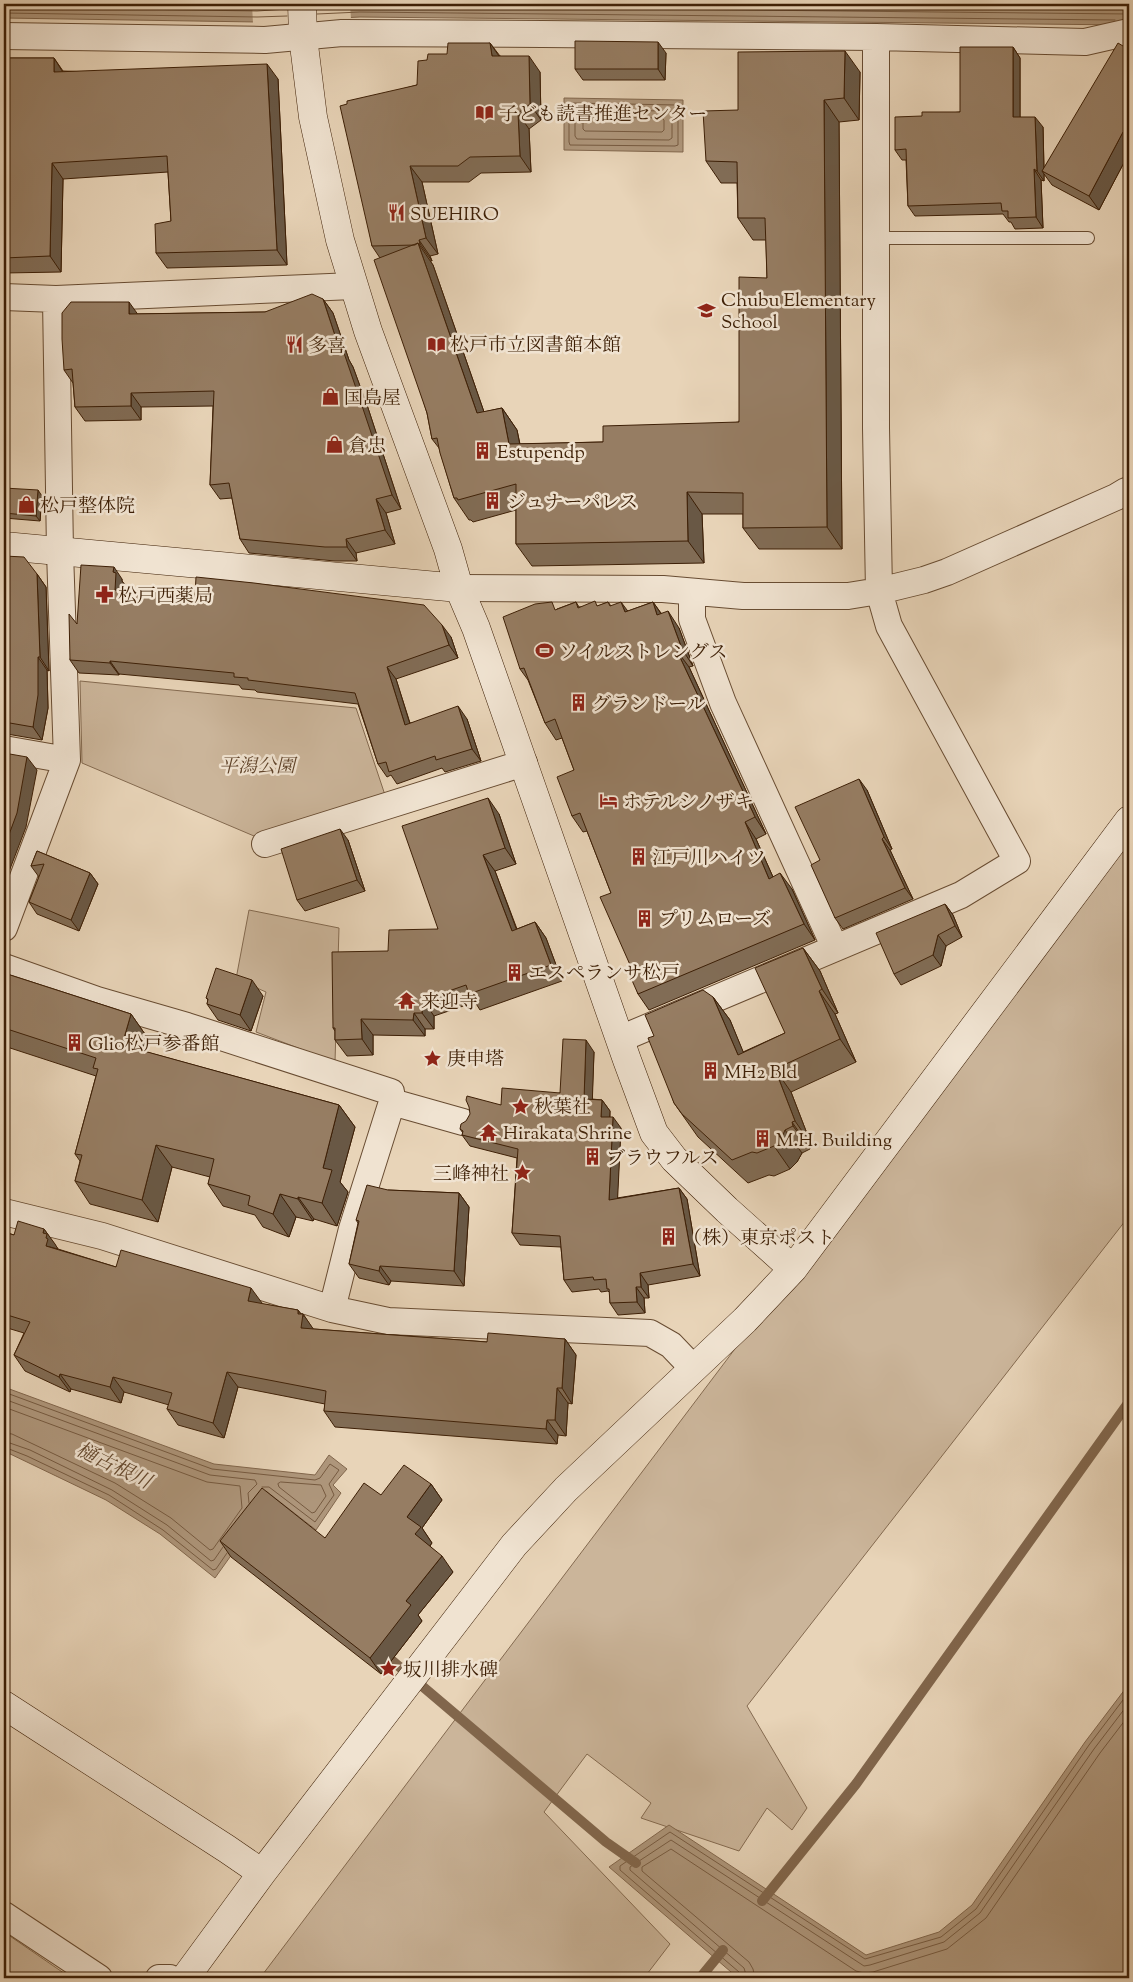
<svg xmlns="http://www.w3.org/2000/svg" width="1133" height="1982" font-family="'Sorts Mill Goudy','Noto Serif JP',serif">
  <rect width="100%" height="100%" fill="#e8d4b8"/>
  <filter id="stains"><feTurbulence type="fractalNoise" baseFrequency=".004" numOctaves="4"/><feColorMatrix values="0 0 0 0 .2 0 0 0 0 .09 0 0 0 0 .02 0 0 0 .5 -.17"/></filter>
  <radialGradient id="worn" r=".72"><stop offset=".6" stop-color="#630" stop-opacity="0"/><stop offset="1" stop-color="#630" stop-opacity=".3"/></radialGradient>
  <path fill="#cbb59a" stroke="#846a50" d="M80,681L356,708L386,798L254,836L82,763Z
    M1129,827V1216L747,1706L807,1808L792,1830L767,1808L739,1851L641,1818L651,1803L587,1754L544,1812L670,1944L644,1978H260Z
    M249,910L339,928L335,1062L256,1032L266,992L236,979Z
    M4,1932L71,1978H4Z"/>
  <path fill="#ae967b" stroke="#81664c" d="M4,4H1129V25L360,17L257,22L4,18Z
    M564,98L683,100V152L564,150Z
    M4,1387L214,1464L315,1475L329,1455L347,1469L333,1485L341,1493L316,1530L266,1491L258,1497L267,1505L215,1578L160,1534L106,1500L4,1451Z
    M1129,1684V1978H738L609,1867L669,1825L866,1955L939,1932L972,1905L1085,1742Z"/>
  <path fill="#e8d4b8" d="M252,4H350L351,19L253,24Z"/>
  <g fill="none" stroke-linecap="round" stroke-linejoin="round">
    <path stroke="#765a40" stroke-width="1" d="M858,4L1129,7
      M4,7L257,11L287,9
      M317,8L360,6L1129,14
      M4,13L257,17L287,16
      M317,14L360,12L1115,20
      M571,103L677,105L678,107V145L675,146L570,145L569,142V106Z
      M577,110L670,111L672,113V138L669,140L577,139L575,136V112Z
      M585,117L662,118L664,120V130L662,132L585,131L583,129V120Z
      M4,1392L212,1469L315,1480L320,1478L330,1464L339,1470L329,1484L334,1495L315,1522L269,1487H262
      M4,1399L210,1475L255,1480L257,1484L248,1493L249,1503
      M4,1407L207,1482L240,1486L242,1508L213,1549L210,1550L171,1518L115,1483L33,1444L12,1434L4,1433
      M4,1441L30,1450L112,1490L167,1525L211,1561L214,1560L223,1547
      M4,1447L27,1456L109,1495L163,1530L213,1570L216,1569L227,1553
      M281,1482L321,1485L326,1496L315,1512L312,1513L279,1487L278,1484Z
      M741,1978L739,1972L620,1870V1866L670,1832L865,1959L941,1937L976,1909L1089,1745L1129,1692
      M747,1978L744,1968L630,1870V1867L671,1840L864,1966L870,1965L944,1942L980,1913L1094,1749L1129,1703
      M755,1978L753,1969L749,1962L642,1871V1867L671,1849L856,1971L864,1973L873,1972L947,1949L986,1918L1100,1753L1129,1715"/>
    <path stroke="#81664c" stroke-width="10" d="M382,1652L606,1842L636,1863
      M762,1901L856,1784L1129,1402
      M700,1978L723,1950"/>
    <defs>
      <path id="lane" d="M876,238H1088"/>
      <path id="street" d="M4,36L265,40L342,33L543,34L876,37L1085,42L1129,32
        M4,297L56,299L353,286
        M459,588L663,589L743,596H848L879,591L876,428V37
        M692,592V619L723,703L835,948
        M4,749L67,760L60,552L56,299
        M265,844L524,763
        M4,928L67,760
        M4,967L97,1000L187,1026L391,1092L392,1102L352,1229L332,1309
        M620,1039L961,895L1017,861L889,626L879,591L924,580L947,572L1116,497L1126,491
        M392,1102L463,1122
        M4,1212L102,1236L332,1309L388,1321L650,1333L671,1345L693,1368
        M4,1915L99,1978
        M159,1978H170"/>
      <path id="secondary" d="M302,4L303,37L313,117L340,240L368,331L448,549L459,588L476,628L627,1060L654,1133L674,1159L727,1210L793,1269
        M4,546L459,588
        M4,1705L227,1849L262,1873
        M185,1978L262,1873L514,1545L566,1489L745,1320L793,1269L1129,820"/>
    </defs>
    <use href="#lane" stroke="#684c32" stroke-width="14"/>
    <use href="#street" stroke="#684c32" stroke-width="28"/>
    <use href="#secondary" stroke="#3d1f06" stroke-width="29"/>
    <use href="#lane" stroke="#f0e3d1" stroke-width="12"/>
    <use href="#street" stroke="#f0e3d1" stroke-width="26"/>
    <use href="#secondary" stroke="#f0e3d1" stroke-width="28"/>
  </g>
  <path fill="#816c55" stroke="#3d1f06" d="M1129,37V153L1099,210L1052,185L1044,174V181L1041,180L1043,228L1015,229L1011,222H1009L1003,214L915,216L908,206L906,160H902L895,150L922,116L960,112L1013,47L1020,58V117L1043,127L1044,168Z
    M490,43L500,56L540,72L541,120L529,129L531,172L481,173L469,182H422L438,254L430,256L432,261H430L433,265L484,412L502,408L517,430L520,444L603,442L739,422L767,278L766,240H753L738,218L737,183H721L706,161L738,110L860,72L859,120L839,122L842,549H759L743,528V514H702L704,563L532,566L516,544V510L473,522L471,520H469L454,498L439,448L432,439L427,413L380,258L372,246L347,104L417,85L427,60Z
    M666,53L665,80H583L575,69Z
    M4,58H54L63,71L278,79L287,265L167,268L156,253L171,221L168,172L63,179L61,272L4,273Z
    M323,299L333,313L349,360L353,367L368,408L401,509L386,513L395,544L356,553L357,561H335L249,553L240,539L232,498L220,499L210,485L213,406L141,407V420L85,421L75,407L73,383L64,370L138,314L265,312Z
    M4,488L42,496L40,521L4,518Z
    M4,556L37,574L46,587L49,671L47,670L48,708L42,740L7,734H4Z
    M122,579V581L125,585V590L451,637L458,658L396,679L410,723L467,719L481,761L445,772L442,768L397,784L391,775L387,777L378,764L358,704L257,692L255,690L242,689L239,685L119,674V675L79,673L70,660L77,624Z
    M576,602L579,607L598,606L608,602L611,606L628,611L653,602L661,613L679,628L693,666L689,667L766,834L756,839L773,877L792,889L815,940L649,1010L638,994L611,893L587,831L583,832L572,816L574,770L562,738L556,740L545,723L528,680L520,669L557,609Z
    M867,790L892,849L890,850L913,899L843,929L835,918L820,860Z
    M499,814L516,864L495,871L517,929L535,922L546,938L562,981L480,1010L475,1002L434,1016V1029H425V1036L373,1035V1055L347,1056L335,1040V1031L333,1028L388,951L438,929Z
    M348,840L365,891L305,911L297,900Z
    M37,851L90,873L98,884L79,931L37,914L29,902L39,877L31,866Z
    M945,904L953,915L962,937L946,946L941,966L901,985L894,974Z
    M803,948L820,971L838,1013L835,1014L856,1062L791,1092L811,1144L808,1145L810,1149L802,1153L797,1162L790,1169L774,1176L769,1175L748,1183L698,1137L674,1103L654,1036L713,997L730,1020L743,1052L785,1033Z
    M4,973L131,1014L147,1037L143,1051L339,1105L355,1127L340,1182L348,1192L337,1226L314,1219L313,1221L296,1217L289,1237L263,1227L255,1215L223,1206L208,1184L210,1177L172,1167L158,1222L90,1204L75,1181L80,1161L75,1154L96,1076L4,1046Z
    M263,996L251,1031L218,1020L207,1004L208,1000L206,998Z
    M594,1052L592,1099L602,1100L610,1111V1117L621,1128L617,1198L679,1188L687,1199L700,1276L648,1285L649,1298H644L645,1313L618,1315L610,1303V1293L608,1291L601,1292L599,1289L572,1292L564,1280L561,1247L520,1245L512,1233L517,1158L470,1146L462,1135L463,1133L460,1129L501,1105L560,1093Z
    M388,1190L459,1193L469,1207L464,1286L391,1281L389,1285L359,1278L349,1264L358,1223L356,1220Z
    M44,1229L58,1249L116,1267L262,1304L298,1310L301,1314H303L313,1329L487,1342L565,1339L576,1355L572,1404L568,1403L566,1436L558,1435L557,1444L335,1427L324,1411L325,1404L238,1387L224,1438L178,1425L167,1409L169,1405L124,1392L121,1403L71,1389L70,1392L25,1371L14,1355L24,1333L4,1327V1232L14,1235Z
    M431,1484L442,1500L422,1528L432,1543L430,1546L453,1572L418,1615L422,1621L381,1674L231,1557L220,1541L325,1538Z"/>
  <path fill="#695845" stroke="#3d1f06" d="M658,42L666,53L665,80L658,69Z
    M490,43L501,59L492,56Z
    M1013,47L1020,58V128L1013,117Z
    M845,51L860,72L859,120L844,98Z
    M529,56L540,72L541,120L530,104Z
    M54,58L64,74L54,72Z
    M267,64L278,79L287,265L277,250Z
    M824,100L839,122L842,549L827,527Z
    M518,113L529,129L531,172L520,156Z
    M1035,117L1043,127L1044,172L1042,171L1044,174V181L1037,171Z
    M1123,132L1129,142V153L1099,210L1089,196Z
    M52,163L63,179L61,272L50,256Z
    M410,166L422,182L438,254L426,238Z
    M1034,169L1041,180L1043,228L1036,217Z
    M419,240L430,256L432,261L420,244Z
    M418,243L433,265L492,435L477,413Z
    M323,299L333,313L349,360L353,367L368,408L401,509L392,495L341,354Z
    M129,302L139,316L129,314Z
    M131,393L141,407V420L131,406Z
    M502,408L517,430L524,466L509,444Z
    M4,409L8,415L5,473L4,472Z
    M38,490L42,496L40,521L36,516Z
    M687,492L702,514L704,563L688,541Z
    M376,499L386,513L395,544L385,530Z
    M346,539L356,553L357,561L347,547Z
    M114,567L122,579V581L125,585L124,602L115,590L113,572Z
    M37,574L46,587L49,671L40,657Z
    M621,602L633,618L625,612Z
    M653,602L664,618L657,615Z
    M668,611L679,628L693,666L682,649Z
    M442,625L451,637L458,658L449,645Z
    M677,651L689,667L766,834L755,817Z
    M38,657L47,670L48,708L42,740L33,727Z
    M110,661L119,674V675L110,663Z
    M387,667L396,679L414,737L405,725Z
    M458,706L467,719L481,761L472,749Z
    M27,757L37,770L26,827L5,882L4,880V848Z
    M859,779L867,790L892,849L884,837Z
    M488,798L499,814L516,864L505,848Z
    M745,822L756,839L781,895L769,879Z
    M340,829L348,840L365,891L357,880Z
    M882,839L890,850L913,899L905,888Z
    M483,855L495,871L523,947L512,931Z
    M90,873L98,884L79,931L71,920Z
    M780,873L792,889L815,940L804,924Z
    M945,904L953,915L962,937L955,926Z
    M535,922L546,938L562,981L551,965Z
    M938,935L946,946L941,966L933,955Z
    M803,948L820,971L838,1013L822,989Z
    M252,980L263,996L251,1031L240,1015Z
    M819,991L835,1014L856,1062L840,1039Z
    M713,997L730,1020L754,1078L738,1055Z
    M423,1000L434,1016V1029L422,1013Z
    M414,1013L425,1029V1036L413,1020Z
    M131,1014L147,1037L137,1067L122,1045Z
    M361,1019L373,1035V1055L362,1039Z
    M586,1040L594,1052L592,1110L584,1099Z
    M775,1069L791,1092L811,1144L795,1121Z
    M602,1100L610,1111L609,1128L601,1117Z
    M339,1105L355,1127L340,1182L348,1192L337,1226L322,1203L323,1168Z
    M613,1117L621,1128L617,1211L609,1200Z
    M792,1122L808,1145L810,1149L793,1126Z
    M785,1130L802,1153L797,1162L790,1169L774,1146Z
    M156,1145L172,1167L158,1222L142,1200Z
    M679,1188L687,1199L700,1276L693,1264Z
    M459,1193L469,1207L464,1286L454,1271Z
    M280,1194L296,1217L289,1237L273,1214Z
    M298,1197L314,1219L313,1221L298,1199Z
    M44,1229L55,1244L58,1249L46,1246L43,1233Z
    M380,1266L391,1281L389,1285L379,1271Z
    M640,1273L648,1285L649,1298L641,1287Z
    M636,1287L644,1298L645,1313L637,1302Z
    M251,1288L262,1303L259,1317L248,1301Z
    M298,1310L303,1317V1314L314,1330L301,1328L298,1314Z
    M565,1339L576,1355L572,1404L562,1388Z
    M227,1372L238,1387L224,1438L213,1423Z
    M60,1374L71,1389L70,1392L59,1377Z
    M113,1377L124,1392L121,1403L110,1387Z
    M557,1388L568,1403L566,1436L555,1420Z
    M547,1420L558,1435L557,1444L546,1429Z
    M431,1484L442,1500L422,1528L432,1543L426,1550L415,1534L407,1517Z
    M442,1556L453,1572L418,1615L422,1621L381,1674L370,1658L406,1601Z"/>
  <path fill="#967d63" stroke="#3d1f06" d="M1129,37V136L1123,132L1089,196L1042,171L1118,43L1123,46Z
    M575,41L658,42V69H575Z
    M448,43H490L492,56H529L530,104L518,113L520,156L470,157L458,166H410L426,238L419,240L420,244H418V243L415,245L372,246L340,106L347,104V101L417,85L418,61L427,60L428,54H447Z
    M960,47H1013V117H1035L1037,171L1034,169L1036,217L1008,218V211H1002L1001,203L908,206L906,149L895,150V117L922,116V112H960Z
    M845,51L844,98L824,100L827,527L743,528V493L687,492L688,541L516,544V484L458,500L457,498H454L440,453L437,438L432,439L427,413L374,260L418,243L477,413L502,408L509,444L603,442V426L739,422V277L767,278L765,218H738L737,162L706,161L703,111L738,110V52Z
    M4,58H54V72L267,64L277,250L156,253L155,224L171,221L167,156L52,163L50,256L4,258Z
    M312,294L323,299L341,354L344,353L358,394L392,495L376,499L385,530L346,539L347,547H325L240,539L229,483L210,485L214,391L131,393V406L75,407L72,369L64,370L62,339V313L71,302H129V314L265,312Z
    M4,488L38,490L36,516L4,513Z
    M4,556L24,557L37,574L40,657H38V695L33,727L4,722Z
    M81,565L114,567L113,572L116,573L115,590L195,595L196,577L254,583L424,605L442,625L449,645L387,667L405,725L458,706L472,749L436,760L435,756L389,772L386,762L378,764L355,693L248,680V678L234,677V673L110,661V663L70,660L69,614L77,624Z
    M595,601L597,606L608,602L610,606L621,602L625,612L653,602L657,615L668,611L682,649L677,651L755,817L745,822L769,879L780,873L804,924L638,994L627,969L631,967L600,897L611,893L580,813L572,816L557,777L574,770L555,719L545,723L524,668L520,669L503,617L535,604L552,602L555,610L576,602L578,608Z
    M4,753L27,757L17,813L4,848Z
    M859,779L884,837L882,839L905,888L835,918L811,865L820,860L795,807Z
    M488,798L505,848L483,855L512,931L535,922L551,965L469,994L466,985L423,1000L422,1013H414L413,1020L361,1019L362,1039L335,1040V1028H333L332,952L388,951L389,930L438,929L402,826Z
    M340,829L357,880L297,900L281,849Z
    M37,851L90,873L71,920L29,902L44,864L31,866Z
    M945,904L955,926L938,935L933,955L894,974L876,933Z
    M803,948L822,989L819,991L840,1039L775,1069L795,1121L792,1122L793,1126L785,1130L781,1139L774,1146L757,1153L752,1152L732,1160L682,1114L674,1103L648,1038L654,1036L645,1015L703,990L713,997L738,1055L785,1033L755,968Z
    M216,968L252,980L240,1015L207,1004L208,999L206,998Z
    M4,973L131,1014L122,1045L339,1105L323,1168L332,1170L322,1203L298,1197V1199L280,1194L273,1214L248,1205L250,1196L208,1184L214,1159L156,1145L142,1200L75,1181L82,1155L75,1154L98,1069L93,1068L96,1058L4,1028Z
    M563,1039L586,1040L584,1099L602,1100L601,1117H613L609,1200L679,1188L693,1264L640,1273L641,1287H636L637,1302L610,1303L609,1289H607L606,1279L594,1280L593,1277L564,1280L560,1236L512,1233L518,1149L462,1135L463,1131L460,1129L461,1124L466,1121L470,1114L469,1107L466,1100L467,1096L501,1105L502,1088L560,1093Z
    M367,1185L388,1190L459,1193L454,1271L380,1266L379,1271L349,1264L359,1221L356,1220Z
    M18,1221L44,1229L43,1233L47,1234L46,1238L48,1239L46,1246L116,1267L121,1250L251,1288L248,1301L298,1310V1314H303L301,1328L487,1342L488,1333L565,1339L562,1388H557L555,1420H547L546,1429L324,1411L326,1391L227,1372L213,1423L167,1409L172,1393L113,1377L110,1387L60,1374L59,1377L14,1355L30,1322L4,1314V1232L14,1235Z
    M404,1465L431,1484L407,1517L421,1527L415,1534L442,1556L406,1601L411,1605L370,1658L220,1541L262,1488L325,1538L364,1483L381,1495Z"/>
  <defs>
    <symbol id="library-bare" viewBox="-9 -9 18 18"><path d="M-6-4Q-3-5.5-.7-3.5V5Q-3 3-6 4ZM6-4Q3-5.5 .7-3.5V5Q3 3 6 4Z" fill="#8f2418" stroke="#f0e3d1" stroke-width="2.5" paint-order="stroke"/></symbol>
    <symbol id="restaurant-bare" viewBox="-9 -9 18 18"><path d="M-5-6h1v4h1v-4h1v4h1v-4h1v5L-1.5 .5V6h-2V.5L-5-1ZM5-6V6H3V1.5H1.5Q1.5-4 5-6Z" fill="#8f2418" stroke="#f0e3d1" stroke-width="2.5" paint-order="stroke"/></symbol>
    <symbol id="school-bare" viewBox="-9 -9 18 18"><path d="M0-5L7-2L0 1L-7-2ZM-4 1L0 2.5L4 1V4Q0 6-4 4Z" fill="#8f2418" stroke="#f0e3d1" stroke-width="2.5" paint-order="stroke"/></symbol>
    <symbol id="shop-bare" viewBox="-9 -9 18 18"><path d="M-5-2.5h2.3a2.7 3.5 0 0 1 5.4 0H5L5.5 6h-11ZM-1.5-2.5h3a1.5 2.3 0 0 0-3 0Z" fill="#8f2418" stroke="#f0e3d1" stroke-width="2.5" paint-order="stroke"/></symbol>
    <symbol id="building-bare" viewBox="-9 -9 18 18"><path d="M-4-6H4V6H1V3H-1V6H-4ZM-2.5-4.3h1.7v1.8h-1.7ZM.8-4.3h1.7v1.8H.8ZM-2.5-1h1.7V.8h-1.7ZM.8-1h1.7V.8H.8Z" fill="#8f2418" stroke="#f0e3d1" stroke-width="2.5" paint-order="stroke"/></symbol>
    <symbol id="pharmacy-bare" viewBox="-9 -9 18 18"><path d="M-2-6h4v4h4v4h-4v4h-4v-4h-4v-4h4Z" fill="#8f2418" stroke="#f0e3d1" stroke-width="2.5" paint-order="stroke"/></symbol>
    <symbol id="stadium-bare" viewBox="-9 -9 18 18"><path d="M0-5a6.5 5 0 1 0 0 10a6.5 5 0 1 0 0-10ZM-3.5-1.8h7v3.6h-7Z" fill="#8f2418" stroke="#f0e3d1" stroke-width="2.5" paint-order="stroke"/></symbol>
    <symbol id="hotel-bare" viewBox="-9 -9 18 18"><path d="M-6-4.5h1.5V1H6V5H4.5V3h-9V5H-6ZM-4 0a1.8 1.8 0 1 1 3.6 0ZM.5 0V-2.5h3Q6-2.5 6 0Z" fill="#8f2418" stroke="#f0e3d1" stroke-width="2.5" paint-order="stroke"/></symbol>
    <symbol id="temple-bare" viewBox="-9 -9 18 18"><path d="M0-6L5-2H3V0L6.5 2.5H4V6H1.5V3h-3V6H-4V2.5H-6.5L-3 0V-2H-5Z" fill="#8f2418" stroke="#f0e3d1" stroke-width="2.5" paint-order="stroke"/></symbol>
    <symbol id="sight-bare" viewBox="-9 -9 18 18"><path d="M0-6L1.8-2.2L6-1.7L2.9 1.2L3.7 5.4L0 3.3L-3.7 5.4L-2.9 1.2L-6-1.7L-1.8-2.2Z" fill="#8f2418" stroke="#f0e3d1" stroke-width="2.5" paint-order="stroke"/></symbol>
  </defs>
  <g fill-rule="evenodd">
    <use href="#library-bare" x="472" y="100" width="25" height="25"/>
    <use href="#restaurant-bare" x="384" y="200" width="25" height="25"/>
    <use href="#school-bare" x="694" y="298" width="25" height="25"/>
    <use href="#library-bare" x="424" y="332" width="25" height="25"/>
    <use href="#restaurant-bare" x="282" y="332" width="25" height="25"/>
    <use href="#shop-bare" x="318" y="384" width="25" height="25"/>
    <use href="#shop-bare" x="322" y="432" width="25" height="25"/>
    <use href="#building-bare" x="470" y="438" width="25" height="25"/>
    <use href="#building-bare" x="480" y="488" width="25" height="25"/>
    <use href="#shop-bare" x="14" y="492" width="25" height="25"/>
    <use href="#pharmacy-bare" x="92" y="582" width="25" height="25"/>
    <use href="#stadium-bare" x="532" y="638" width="25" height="25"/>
    <use href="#building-bare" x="566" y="690" width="25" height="25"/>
    <use href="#hotel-bare" x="596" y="788" width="25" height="25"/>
    <use href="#building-bare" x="626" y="844" width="25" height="25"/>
    <use href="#building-bare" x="632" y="906" width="25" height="25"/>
    <use href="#building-bare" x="502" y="960" width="25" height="25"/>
    <use href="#temple-bare" x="394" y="988" width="25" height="25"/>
    <use href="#building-bare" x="62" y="1030" width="25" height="25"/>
    <use href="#sight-bare" x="420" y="1046" width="25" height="25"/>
    <use href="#building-bare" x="698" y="1058" width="25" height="25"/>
    <use href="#sight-bare" x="508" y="1094" width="25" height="25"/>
    <use href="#temple-bare" x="476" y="1120" width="25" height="25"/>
    <use href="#building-bare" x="750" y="1126" width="25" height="25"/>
    <use href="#building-bare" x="580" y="1144" width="25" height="25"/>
    <use href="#sight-bare" x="510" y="1160" width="25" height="25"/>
    <use href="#building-bare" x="656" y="1224" width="25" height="25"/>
    <use href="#sight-bare" x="376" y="1656" width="25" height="25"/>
  </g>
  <g text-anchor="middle" stroke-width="5" stroke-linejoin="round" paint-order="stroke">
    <g font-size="19" fill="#3d1f06" stroke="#f0e3d1" text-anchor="start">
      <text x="499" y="120">子ども読書推進センター</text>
      <text x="410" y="220">SUEHIRO</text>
      <text x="721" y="306">Chubu Elementary<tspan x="721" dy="22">School</tspan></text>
      <text x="450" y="351">松戸市立図書館本館</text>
      <text x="308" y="352">多喜</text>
      <text x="344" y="404">国島屋</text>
      <text x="348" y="452">倉忠</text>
      <text x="497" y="458">Estupendp</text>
      <text x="507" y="508">ジュナーパレス</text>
      <text x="40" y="512">松戸整体院</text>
      <text x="118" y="602">松戸西薬局</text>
      <text x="559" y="658">ソイルストレングス</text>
      <text x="592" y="710">グランドール</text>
      <text x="623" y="808">ホテルシノザキ</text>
      <text x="652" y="864">江戸川ハイツ</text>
      <text x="659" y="925">プリムローズ</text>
      <text x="528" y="979">エスペランサ松戸</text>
      <text x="421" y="1008">来迎寺</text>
      <text x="88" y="1050">Glio松戸参番館</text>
      <text x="447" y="1065">庚申塔</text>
      <text x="724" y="1078">MH2 Bld</text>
      <text x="534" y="1113">秋葉社</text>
      <text x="503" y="1139">Hirakata Shrine</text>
      <text x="776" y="1146">M.H. Building</text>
      <text x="606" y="1164">ブラウフルス</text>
      <text x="509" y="1180" text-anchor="end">三峰神社</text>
      <text x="683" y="1244">（株）東京ポスト</text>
      <text x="403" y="1676">坂川排水碑</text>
    </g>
    <g font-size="19" font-style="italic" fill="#60442b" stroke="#f0e3d1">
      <text x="257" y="772">平潟公園</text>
    </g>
    <g font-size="20" font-style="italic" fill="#65492f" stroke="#f0e3d1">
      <text transform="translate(114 1465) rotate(26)" y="7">樋古根川</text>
    </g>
  </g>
  <rect width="1133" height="1982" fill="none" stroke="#e8d4b8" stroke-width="20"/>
  <rect x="5" y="5" width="1123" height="1972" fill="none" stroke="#3d1f06" stroke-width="2.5"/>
  <rect x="10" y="10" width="1113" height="1962" fill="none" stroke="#3d1f06"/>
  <rect width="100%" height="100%" filter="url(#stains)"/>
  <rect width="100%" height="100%" fill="url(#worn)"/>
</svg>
